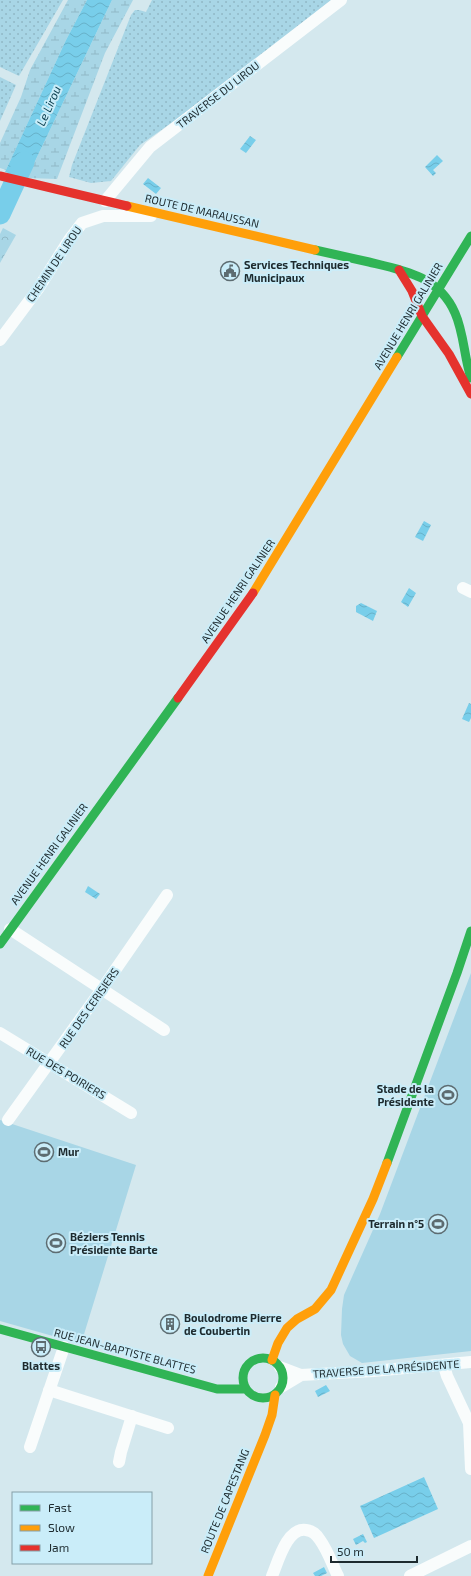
<svg xmlns="http://www.w3.org/2000/svg" width="471" height="1576" font-family="'Exo 2',sans-serif">
  <defs>
    <pattern id="green-dots" width="8" height="8" patternUnits="userSpaceOnUse"><rect width="8" height="8" fill="#a8d6e6"/><path d="M2 2h.1M6 6h.1" fill="none" stroke="#90b8c6" stroke-width="1.8" stroke-linecap="round"/></pattern>
    <pattern id="forest-crowns" width="20" height="18" patternUnits="userSpaceOnUse"><rect width="20" height="18" fill="#a8d6e6"/><path d="M2 6a3 3 0 1 1 6 0M12 15a3 3 0 1 1 6 0" fill="none" stroke="#90b8c6"/></pattern>
    <pattern id="wetland-marsh" width="20" height="14" patternUnits="userSpaceOnUse"><rect width="20" height="14" fill="#a8d6e6"/><path d="M1 5h8M5 5V1M11 12h8M15 12V8" fill="none" stroke="#90b8c6"/></pattern>
    <pattern id="water-waves" width="16" height="10" patternUnits="userSpaceOnUse"><rect width="16" height="10" fill="#78ceea"/><path d="M0 5q4-4 8 0t8 0" fill="none" stroke="#67b1c9"/></pattern>
  </defs>
  <rect width="100%" height="100%" fill="#d4e8ee"/>
  <path fill="url(#green-dots)" d="M0,0H63L19,76L0,67Z
    M152,0H331L211,95L140,145L111,181L91,183L69,177L72,165L131,15L135,10H139L146,12Z
    M0,77L16,85L0,121Z"/>
  <path fill="url(#forest-crowns)" d="M3,228L16,235L0,263V234Z"/>
  <path fill="url(#wetland-marsh)" d="M68,0H87L66,40L6,170L0,168V143L21,97L30,70Z
    M112,0H133L105,53L57,179L27,178Z"/>
  <path fill="#a8d6e6" d="M471,973V1351L362,1363L350,1356L343,1344L341,1335L342,1309L344,1295L380,1214Z
    M0,1120L136,1165L81,1344L0,1321Z"/>
  <path fill="url(#water-waves)" d="M87,0H112L27,178L5,172L66,40Z
    M250,136L256,140L246,153L240,149Z
    M437,155L443,161L433,170L436,173L433,176L425,167Z
    M148,178L161,188L156,194L143,184Z
    M424,521L431,525L423,541L415,537Z
    M409,588L416,593L408,607L401,602Z
    M361,603L377,611L373,621L356,612V606Z
    M469,703L471,704V718L469,722L462,719Z
    M88,886L100,894L96,899L85,892Z
    M326,1385L330,1391L318,1397L315,1391Z
    M424,1477L438,1509L374,1538L360,1506Z
    M363,1534L367,1542L365,1543L363,1541L356,1545L353,1539Z
    M324,1567L327,1573L321,1576H315L313,1573Z"/>
  <g fill="none" stroke-linecap="round" stroke-linejoin="round">
    <path stroke="#78ceea" stroke-width="21" d="M0,214L24,162"/>
    <path stroke="#f9fcfc" stroke-width="12" d="M105,201L150,147L341,0
      M0,340L38,289L69,240L82,223L103,216H151
      M463,588L471,592
      M10,929L164,1030
      M0,1033L131,1113
      M8,1120L102,989L167,895
      M444,1366L447,1376L469,1423L471,1469
      M280,1367L301,1375
      M281,1387L301,1375L373,1371L471,1362
      M49,1390L168,1428
      M30,1447L64,1347
      M119,1462L121,1452L132,1416
      M272,1576C278,1562 287,1527 306,1530C313,1531 316,1534 320,1540C328,1551 332,1564 338,1576
      M410,1576L471,1546"/>
    <path stroke="#30b455" stroke-width="9" d="M315,250C333,254 351,258 369,262C403,270 439,276 455,313C464,333 464,357 471,378
      M397,357L471,236
      M0,944L178,698
      M387,1163L457,973L471,931
      M0,1329L217,1389H245
      M243 1378a20 20 0 1 1 40 0a20 20 0 1 1-40 0Z"/>
    <path stroke="#ff9f0a" stroke-width="9" d="M127,206L315,250
      M253,593L397,357
      M272,1360L278,1343L287,1328L297,1319L315,1309L331,1290L373,1199L387,1163
      M208,1576L265,1435L272,1415L275,1395"/>
    <path stroke="#e5322d" stroke-width="9" d="M0,176L127,206
      M399,270L412,291L422,316L449,354L471,394
      M178,698L253,593"/>
  </g>
  <defs>
    <symbol id="civic-ring" viewBox="-11 -11 22 22"><circle r="9.5" fill="#caedf9" stroke="#5d6c71" stroke-width="1.5"/><path d="M-.6-6.5H3V-4.5H.6V-3L4-1V1h2V6H-6V1h2V-1L-.6-3ZM-1.2 2.5V6h2.4V2.5Z" fill="#5d6c71"/></symbol>
    <symbol id="stadium-ring" viewBox="-11 -11 22 22"><circle r="9.5" fill="#caedf9" stroke="#5d6c71" stroke-width="1.5"/><path d="M0-5a6.5 5 0 1 0 0 10a6.5 5 0 1 0 0-10ZM-3.5-1.8h7v3.6h-7Z" fill="#5d6c71"/></symbol>
    <symbol id="building-ring" viewBox="-11 -11 22 22"><circle r="9.5" fill="#caedf9" stroke="#5d6c71" stroke-width="1.5"/><path d="M-4-6H4V6H1V3H-1V6H-4ZM-2.5-4.3h1.7v1.8h-1.7ZM.8-4.3h1.7v1.8H.8ZM-2.5-1h1.7V.8h-1.7ZM.8-1h1.7V.8H.8Z" fill="#5d6c71"/></symbol>
    <symbol id="bus-ring" viewBox="-11 -11 22 22"><circle r="9.5" fill="#caedf9" stroke="#5d6c71" stroke-width="1.5"/><path d="M-5-6H5V4H4V6H2V4H-2V6H-4V4H-5ZM-3.5-4V0h7V-4ZM-3.5 1.2v1.5H-2V1.2ZM2 1.2v1.5H3.5V1.2Z" fill="#5d6c71"/></symbol>
  </defs>
  <g fill-rule="evenodd">
    <use href="#civic-ring" x="219" y="260" width="22" height="22"/>
    <use href="#stadium-ring" x="437" y="1084" width="22" height="22"/>
    <use href="#stadium-ring" x="33" y="1141" width="22" height="22"/>
    <use href="#stadium-ring" x="427" y="1213" width="22" height="22"/>
    <use href="#stadium-ring" x="45" y="1232" width="22" height="22"/>
    <use href="#building-ring" x="159" y="1313" width="22" height="22"/>
    <use href="#bus-ring" x="30" y="1336" width="22" height="22"/>
  </g>
  <g text-anchor="middle" stroke-width="4" stroke-linejoin="round" paint-order="stroke">
    <g font-size="11" fill="#1d2a2e" stroke="#caedf9">
      <text transform="translate(218 95) rotate(-38)" y="4">TRAVERSE DU LIROU</text>
      <text transform="translate(202 211) rotate(13)" y="4">ROUTE DE MARAUSSAN</text>
      <text transform="translate(54 264) rotate(-56)" y="4">CHEMIN DE LIROU</text>
      <text transform="translate(408 316) rotate(-59)" y="4">AVENUE HENRI GALINIER</text>
      <text transform="translate(238 591) rotate(-56)" y="4">AVENUE HENRI GALINIER</text>
      <text transform="translate(49 854) rotate(-54)" y="4">AVENUE HENRI GALINIER</text>
      <text transform="translate(89 1008) rotate(-55)" y="4">RUE DES CERISIERS</text>
      <text transform="translate(66 1073) rotate(31)" y="4">RUE DES POIRIERS</text>
      <text transform="translate(125 1351) rotate(15)" y="4">RUE JEAN-BAPTISTE BLATTES</text>
      <text transform="translate(386 1369) rotate(-4)" y="4">TRAVERSE DE LA PRÉSIDENTE</text>
      <text transform="translate(225 1501) rotate(-68)" y="4">ROUTE DE CAPESTANG</text>
    </g>
    <g font-size="11" font-weight="bold" fill="#1d2a2e" stroke="#caedf9" text-anchor="start">
      <text x="244" y="269">Services Techniques<tspan x="244" dy="13">Municipaux</tspan></text>
      <text x="434" y="1093" text-anchor="end">Stade de la<tspan x="434" dy="13">Présidente</tspan></text>
      <text x="58" y="1156">Mur</text>
      <text x="424" y="1228" text-anchor="end">Terrain n°5</text>
      <text x="70" y="1241">Béziers Tennis<tspan x="70" dy="13">Présidente Barte</tspan></text>
      <text x="184" y="1322">Boulodrome Pierre<tspan x="184" dy="13">de Coubertin</tspan></text>
      <text x="41" y="1370" text-anchor="middle">Blattes</text>
    </g>
    <g font-size="12" font-style="italic" fill="#0e4150" stroke="#caedf9">
      <text transform="translate(49 106) rotate(-66)" y="4">Le Lirou</text>
    </g>
  </g>
  <rect x="12" y="1492" width="140" height="72" fill="#caedf9" stroke="#859fa8"/>
  <rect x="20" y="1505" width="20" height="6" fill="#30b455" stroke="#859fa8"/>
  <text x="48" y="1512" font-size="12" fill="#1d2a2e">Fast</text>
  <rect x="20" y="1525" width="20" height="6" fill="#ff9f0a" stroke="#859fa8"/>
  <text x="48" y="1532" font-size="12" fill="#1d2a2e">Slow</text>
  <rect x="20" y="1545" width="20" height="6" fill="#e5322d" stroke="#859fa8"/>
  <text x="48" y="1552" font-size="12" fill="#1d2a2e">Jam</text>
  <path d="M331 1556v6h86v-6" fill="none" stroke="#1d2a2e" stroke-width="2"/>
  <text x="337" y="1556" font-size="12" fill="#1d2a2e" stroke="#caedf9" stroke-width="3" paint-order="stroke">50 m</text>
</svg>
